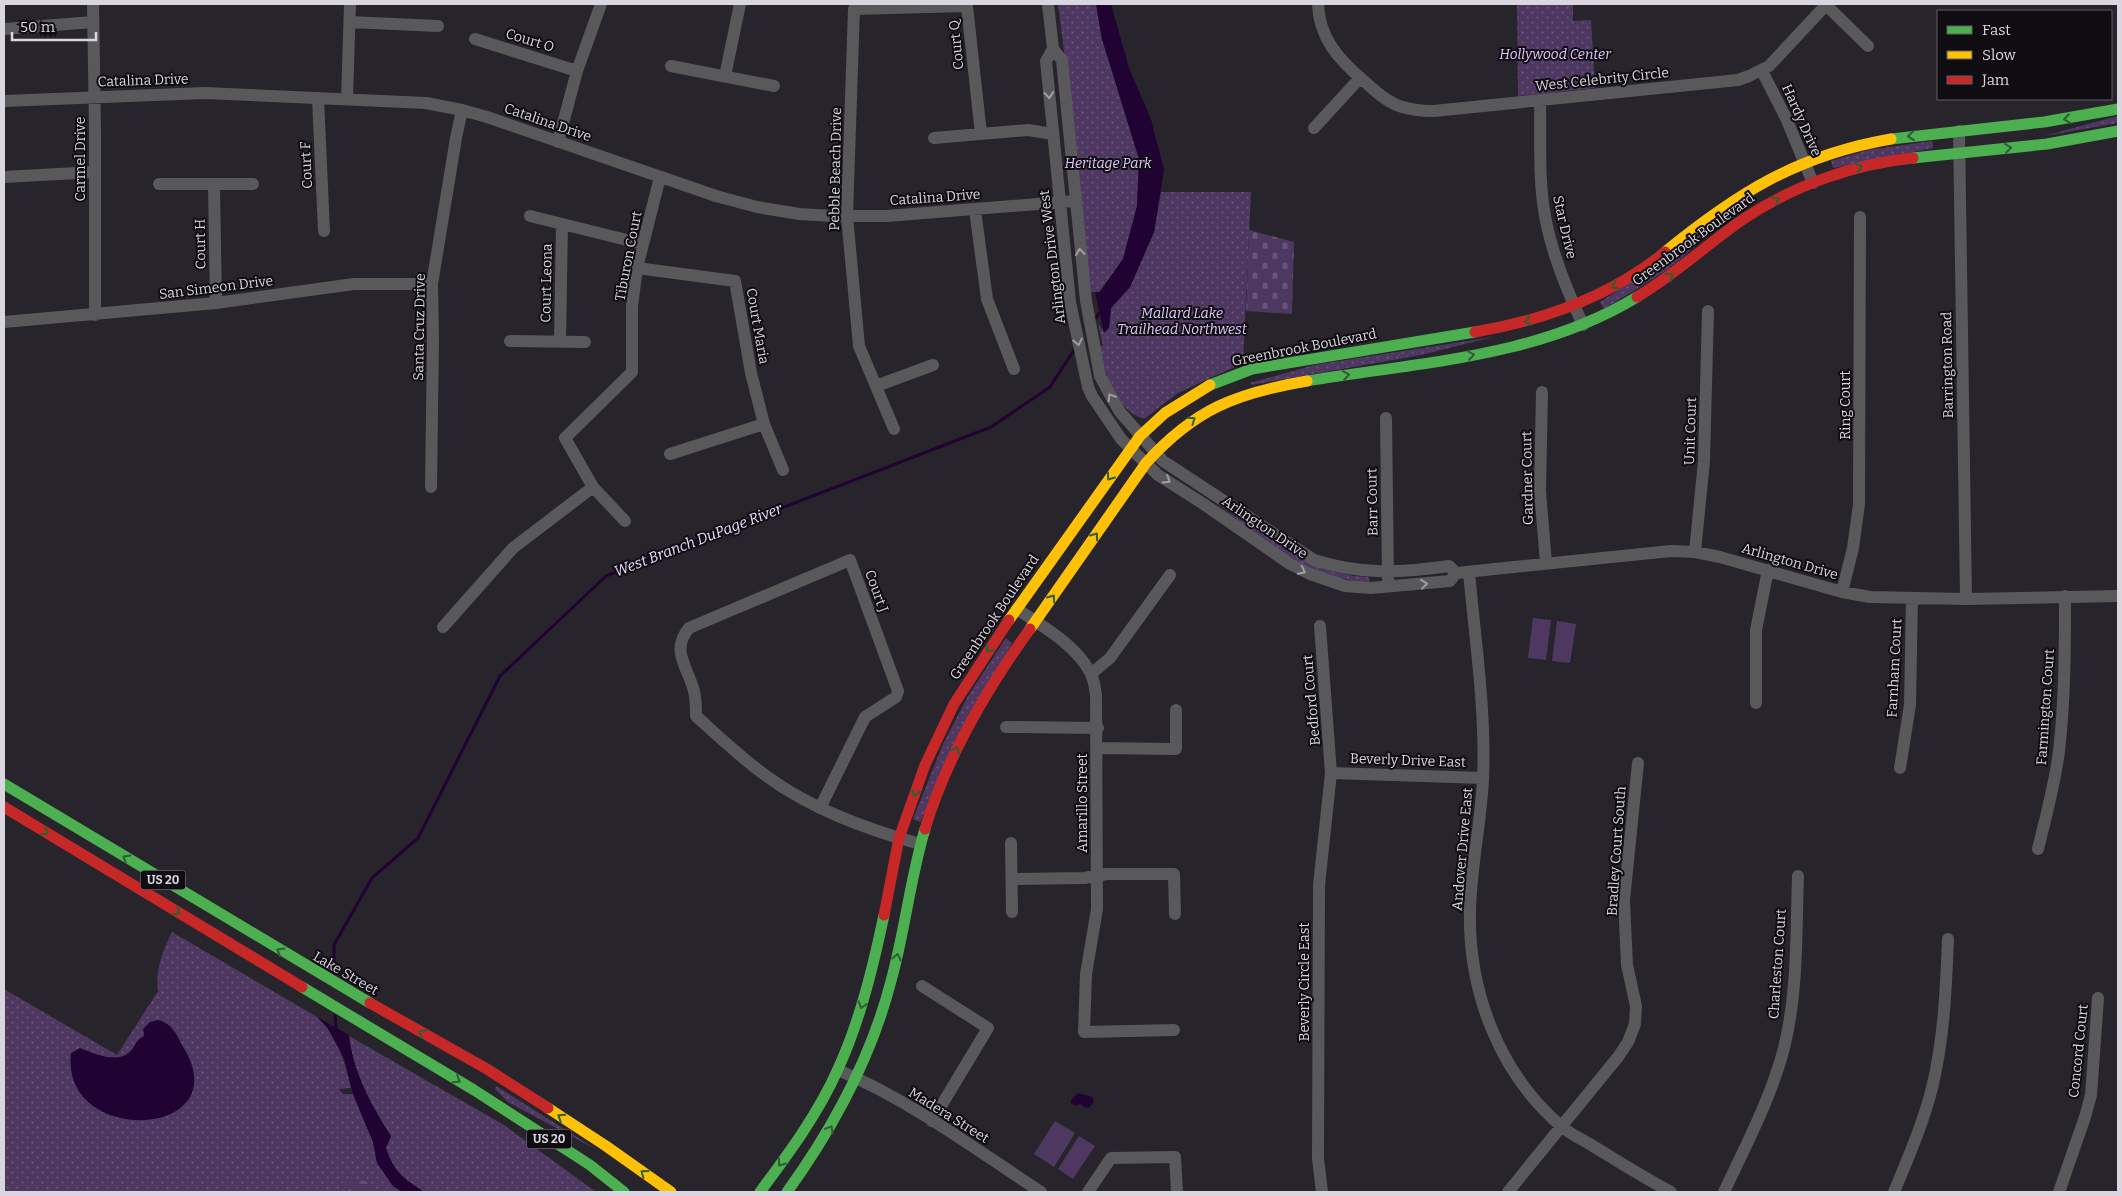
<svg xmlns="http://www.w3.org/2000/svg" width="2122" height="1196" font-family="Bitter,serif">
  <defs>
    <pattern id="grass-dots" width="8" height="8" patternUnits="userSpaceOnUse" patternTransform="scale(1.25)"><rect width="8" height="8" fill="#4e3861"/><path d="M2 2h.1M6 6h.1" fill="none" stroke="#675477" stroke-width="1.8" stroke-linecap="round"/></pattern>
    <pattern id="forest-firs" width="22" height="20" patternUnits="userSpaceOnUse" patternTransform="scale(1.25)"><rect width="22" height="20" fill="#4e3861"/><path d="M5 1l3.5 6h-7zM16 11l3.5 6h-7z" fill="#675477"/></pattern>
    <pattern id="cemetery-stones" width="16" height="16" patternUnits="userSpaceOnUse" patternTransform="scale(1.25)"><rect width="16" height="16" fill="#4e3861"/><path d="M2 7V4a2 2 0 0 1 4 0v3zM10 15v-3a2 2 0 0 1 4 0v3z" fill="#675477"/></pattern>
  </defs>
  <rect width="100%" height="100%" fill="#27242b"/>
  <path fill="url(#grass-dots)" fill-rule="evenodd" d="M1058,4H1096L1102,39L1139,159L1137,206L1123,259L1099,292H1087L1075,135Z
    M1517,4H1573V21L1591,20L1595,88L1518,96Z
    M2118,116V123L2044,136Z
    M1932,141L1933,148L1833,168L1831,161L1868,150Z
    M1161,192H1251L1243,363L1178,393L1144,419C1113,408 1106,375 1099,347L1103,346L1098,323L1104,332L1109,328L1111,308L1130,287L1154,232Z
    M1741,202L1742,205C1721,220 1704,239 1684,256C1660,277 1631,292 1604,309L1600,302L1683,248Z
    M1493,337L1421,355L1251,385L1250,383L1314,365Z
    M1211,502L1323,569L1354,576L1368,577L1370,580L1369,582C1355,581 1341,579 1327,575C1288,563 1245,525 1211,502Z
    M1006,638L1012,643L920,822L913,819L943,744L968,696Z
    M172,932L317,1017C337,1036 345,1061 351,1088L339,1089L343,1094H353L373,1142L377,1163L393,1186L402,1192H378L367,1182L342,1183L339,1192H4V989L117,1055L158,991C155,970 163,950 172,932ZM175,1032L180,1041L111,1116C78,1097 76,1089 71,1053L76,1052C89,1053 116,1062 127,1054C133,1050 139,1042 144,1036Z
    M349,1036L504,1125L596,1192H424C403,1178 394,1173 386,1148L391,1136C371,1105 353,1072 349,1036Z
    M496,1086L599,1151L508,1102L495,1089Z"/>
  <path fill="url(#forest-firs)" d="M357,1179L367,1182L378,1192H339L342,1183Z"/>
  <path fill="url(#cemetery-stones)" d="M1249,230L1294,242L1292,314L1246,311Z"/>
  <path fill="#4e3861" d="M1533,618L1551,620L1546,660L1528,658Z
    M1557,621L1576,624L1570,663L1552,661Z
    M1055,1121L1075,1133L1054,1167L1034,1154Z
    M1079,1136L1095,1146L1073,1179L1058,1169Z"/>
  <path fill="#200333" d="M1096,4H1111L1129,68L1151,119L1164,170L1154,232L1130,287L1111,308L1109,328L1104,333L1095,292H1100L1123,259L1137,206L1139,159L1102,39Z
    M317,1017L349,1035C353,1072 371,1105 391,1136L386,1148C394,1172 403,1178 424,1192H402L393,1186L377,1163L373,1142L353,1094L344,1058L327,1027Z
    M158,1020C174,1024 177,1037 185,1050C236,1139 60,1147 71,1053L80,1048C94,1053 115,1064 129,1053C135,1048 135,1040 144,1036L143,1029L150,1022Z
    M1078,1093L1092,1097L1094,1102L1090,1107L1086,1108L1080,1104L1076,1106L1071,1103V1100Z"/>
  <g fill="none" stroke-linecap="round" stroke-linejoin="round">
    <path stroke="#200333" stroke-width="3" d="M1094,321L1101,310
      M334,974V945L372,878L418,838L500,676L606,576L991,427L1050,387L1076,347
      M335,1016L336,1029"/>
    <path stroke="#59585b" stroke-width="12" d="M93,4L95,130V315
      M1048,4L1053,49L1062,60L1086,301L1100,376L1108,391L1120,412L1163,461L1314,560C1362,575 1400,573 1449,566L1456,573
      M1318,4C1319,38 1339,60 1364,81C1375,91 1386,101 1399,106C1411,110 1422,111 1434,111L1738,80L1749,76L1769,66L1827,4
      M1826,5L1868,46
      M350,22L438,26
      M4,29L93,22
      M475,39L577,71
      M1053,49L1046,61L1070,302L1088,387L1092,396L1121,439L1158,475L1202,503L1290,564L1310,574L1345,586L1371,588L1450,581L1456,573L1671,551L1695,552L1720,557L1842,592L1870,597L1966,599L2118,596
      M671,66L774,86
      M1762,71L1786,118L1813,183
      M725,76L740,4
      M318,98L324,231
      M347,99L350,4
      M1540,100C1541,138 1538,178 1545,216C1552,254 1567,290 1583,325
      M4,101L205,93L426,103L462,110L487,117L716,196L757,207L799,214L833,216H887L1075,201
      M1314,128L1360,78
      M1959,131L1966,599
      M934,138L1028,130L1053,134
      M558,142L577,71L601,4
      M4,177L95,172
      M159,184H253
      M214,185L216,303
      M975,210L987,299L1014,369
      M530,216L643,244
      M637,268L735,281L751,373L764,424L783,470
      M4,322L216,303L354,284H432
      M510,341L585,342
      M560,342L562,224
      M876,386L933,365
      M1542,392L1540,491L1546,563
      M1386,418L1388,579
      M894,429L859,346L847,216L854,9L967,6L981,134
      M670,454L764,424
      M431,487L433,340L432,284L456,138L462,110
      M625,521L593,487L565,438L632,372V306L637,268L660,177
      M1695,552L1704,461L1708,311
      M1469,572C1475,640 1486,710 1483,779C1481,823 1471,866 1470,910C1468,991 1499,1073 1561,1126C1570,1134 1583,1140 1593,1146C1619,1162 1644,1178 1671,1192
      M1842,592L1853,548L1859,504L1860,217
      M1017,609C1043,627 1075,644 1090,672C1094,679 1095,688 1096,695L1097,909L1086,974L1084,1032L1174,1030
      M1320,626L1331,773L1319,885L1318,1159L1322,1192
      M443,627L513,548L593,487
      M1091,674L1110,658L1170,575
      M1756,703V630L1768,570
      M1006,727L1098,728
      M1097,748L1176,749V710
      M1900,768L1910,705L1912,598
      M1331,773L1483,778
      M820,808L865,717L896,697L898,691L850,560L689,628C670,651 688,667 694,691C696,699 696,708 696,716C718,736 740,757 765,775C811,809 866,829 920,844
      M1011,843L1012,912
      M2038,849C2046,816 2055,784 2059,751C2065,699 2065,648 2065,596
      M1012,879L1084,878L1107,874H1174L1175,914
      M922,986L988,1028L932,1121
      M838,1070C910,1100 975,1149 1041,1192
      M1088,1192L1111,1158L1175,1157L1177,1192
      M1508,1192L1618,1057L1628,1042L1635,1024L1636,1006L1627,965L1624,900L1638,763
      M1724,1192C1746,1145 1771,1098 1784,1048C1798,992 1796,933 1798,876
      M1894,1192C1908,1158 1923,1124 1932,1088C1944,1039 1946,989 1948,939
      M2059,1192L2085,1117L2091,1095L2098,998"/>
    <path stroke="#4caf50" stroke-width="11" d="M1891,139L2044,122L2118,109
      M1913,158L2047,144L2118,131
      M1307,381C1419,362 1537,358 1637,297
      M1210,385L1252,369L1475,332
      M4,784L370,1003
      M302,987L474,1090L590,1165L624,1192
      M760,1192C789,1153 818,1114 838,1069C860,1021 873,967 884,915
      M787,1192C834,1127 871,1059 891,981C905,931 910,879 925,829"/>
    <path stroke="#ffc107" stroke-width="11" d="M1665,252C1737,193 1798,155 1891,139
      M1009,620L1140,436L1165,413L1210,385
      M1030,629L1146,463C1195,409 1236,393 1307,381
      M548,1108L606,1146L671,1192"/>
    <path stroke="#c62828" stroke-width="11" d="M1637,297C1676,274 1708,243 1745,218C1795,185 1854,164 1913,158
      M1475,332C1545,320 1610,297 1665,252
      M4,807L302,987
      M925,829C947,756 986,690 1030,629
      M884,915L899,838L925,765L954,704L1009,620
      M370,1003L487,1069L548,1108"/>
  </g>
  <defs><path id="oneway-chevron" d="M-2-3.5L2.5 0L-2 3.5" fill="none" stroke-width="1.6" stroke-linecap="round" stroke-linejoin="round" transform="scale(1.25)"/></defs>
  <g stroke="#a09da4">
    <use href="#oneway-chevron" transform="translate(1049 95) rotate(85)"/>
    <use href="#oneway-chevron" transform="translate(1080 252) rotate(-96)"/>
    <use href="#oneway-chevron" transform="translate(1078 342) rotate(78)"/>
    <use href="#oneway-chevron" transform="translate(1111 397) rotate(-121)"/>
    <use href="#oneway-chevron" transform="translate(1167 480) rotate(32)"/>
    <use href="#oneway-chevron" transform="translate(1302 571) rotate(27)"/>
    <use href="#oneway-chevron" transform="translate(1424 584) rotate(-6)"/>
  </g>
  <g stroke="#2e5e31">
    <use href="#oneway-chevron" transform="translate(2067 119) rotate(171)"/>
    <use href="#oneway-chevron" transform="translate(1911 136) rotate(174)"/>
    <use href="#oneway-chevron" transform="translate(2008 148) rotate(-6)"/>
    <use href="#oneway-chevron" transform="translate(1859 167) rotate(-17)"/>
    <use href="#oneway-chevron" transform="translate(1776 200) rotate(-28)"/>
    <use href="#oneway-chevron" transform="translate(1670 276) rotate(-36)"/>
    <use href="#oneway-chevron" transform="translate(1615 286) rotate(151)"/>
    <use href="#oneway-chevron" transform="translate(1528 321) rotate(166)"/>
    <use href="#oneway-chevron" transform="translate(1471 355) rotate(-9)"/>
    <use href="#oneway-chevron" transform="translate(1346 375) rotate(-9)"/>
    <use href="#oneway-chevron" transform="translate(1192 420) rotate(-35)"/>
    <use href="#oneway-chevron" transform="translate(1110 477) rotate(126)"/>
    <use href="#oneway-chevron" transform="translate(1095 536) rotate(-55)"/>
    <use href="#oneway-chevron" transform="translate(1052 598) rotate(-55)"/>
    <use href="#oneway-chevron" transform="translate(989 649) rotate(125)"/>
    <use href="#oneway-chevron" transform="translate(956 750) rotate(-64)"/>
    <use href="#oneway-chevron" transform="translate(915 793) rotate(110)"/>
    <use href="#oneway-chevron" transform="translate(45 832) rotate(32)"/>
    <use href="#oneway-chevron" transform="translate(126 858) rotate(-149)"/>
    <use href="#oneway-chevron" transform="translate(177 912) rotate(31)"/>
    <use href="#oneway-chevron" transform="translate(280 951) rotate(-149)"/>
    <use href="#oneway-chevron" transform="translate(897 957) rotate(-78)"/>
    <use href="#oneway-chevron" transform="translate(862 1005) rotate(108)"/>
    <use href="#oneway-chevron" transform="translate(422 1033) rotate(-151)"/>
    <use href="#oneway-chevron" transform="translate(457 1080) rotate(31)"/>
    <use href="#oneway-chevron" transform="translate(561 1117) rotate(-147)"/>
    <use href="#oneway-chevron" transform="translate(830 1129) rotate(-59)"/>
    <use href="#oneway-chevron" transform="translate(781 1163) rotate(126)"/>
    <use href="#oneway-chevron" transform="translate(644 1173) rotate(-144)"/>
  </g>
  <g text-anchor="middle" stroke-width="4" stroke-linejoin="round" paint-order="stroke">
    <g fill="#0f0c12" stroke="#9d99a2" stroke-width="1">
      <rect x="140.5" y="870.5" width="45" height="19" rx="4"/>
      <rect x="526.5" y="1129.5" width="45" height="19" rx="4"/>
    </g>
    <g font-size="12" font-weight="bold" fill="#dad6df">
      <text x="163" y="884">US 20</text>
      <text x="549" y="1143">US 20</text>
    </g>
    <g font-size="14" fill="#dad6df" stroke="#0f0c12">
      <text transform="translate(530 40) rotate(17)" y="5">Court O</text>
      <text transform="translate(956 45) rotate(-96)" y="5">Court Q</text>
      <text transform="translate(1602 79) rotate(-6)" y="5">West Celebrity Circle</text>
      <text transform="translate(143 80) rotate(-2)" y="5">Catalina Drive</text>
      <text transform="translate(1802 120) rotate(66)" y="5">Hardy Drive</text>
      <text transform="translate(548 122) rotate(19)" y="5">Catalina Drive</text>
      <text transform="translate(80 159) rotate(-90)" y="5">Carmel Drive</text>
      <text transform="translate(306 165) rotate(-93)" y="5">Court F</text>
      <text transform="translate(835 169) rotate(-89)" y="5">Pebble Beach Drive</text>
      <text transform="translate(935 197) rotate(-4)" y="5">Catalina Drive</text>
      <text transform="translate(1565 227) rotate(77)" y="5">Star Drive</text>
      <text transform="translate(1693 239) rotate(-36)" y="5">Greenbrook Boulevard</text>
      <text transform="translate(200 244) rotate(-91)" y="5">Court H</text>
      <text transform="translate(628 256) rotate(-79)" y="5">Tiburon Court</text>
      <text transform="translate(1052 257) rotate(-97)" y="5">Arlington Drive West</text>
      <text transform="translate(546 283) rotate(-89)" y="5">Court Leona</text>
      <text transform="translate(216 287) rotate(-7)" y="5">San Simeon Drive</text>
      <text transform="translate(758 326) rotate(80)" y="5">Court Maria</text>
      <text transform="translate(419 327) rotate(-89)" y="5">Santa Cruz Drive</text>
      <text transform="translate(1304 347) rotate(-11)" y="5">Greenbrook Boulevard</text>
      <text transform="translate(1947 365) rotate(-91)" y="5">Barrington Road</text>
      <text transform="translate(1845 405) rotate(-90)" y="5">Ring Court</text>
      <text transform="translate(1690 431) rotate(-88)" y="5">Unit Court</text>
      <text transform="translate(1527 478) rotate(-91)" y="5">Gardner Court</text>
      <text transform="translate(1372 502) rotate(-91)" y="5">Barr Court</text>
      <text transform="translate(1265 527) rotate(34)" y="5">Arlington Drive</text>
      <text transform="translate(1790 561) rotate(16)" y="5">Arlington Drive</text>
      <text transform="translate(877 591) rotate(70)" y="5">Court J</text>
      <text transform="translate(994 617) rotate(-56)" y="5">Greenbrook Boulevard</text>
      <text transform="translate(1894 668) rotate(-87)" y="5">Farnham Court</text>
      <text transform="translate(1311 700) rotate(-95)" y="5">Bedford Court</text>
      <text transform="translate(2045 707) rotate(-86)" y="5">Farmington Court</text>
      <text transform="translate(1408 760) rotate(2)" y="5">Beverly Drive East</text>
      <text transform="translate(1082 803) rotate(-90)" y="5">Amarillo Street</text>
      <text transform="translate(1462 849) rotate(-85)" y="5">Andover Drive East</text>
      <text transform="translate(1616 851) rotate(-86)" y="5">Bradley Court South</text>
      <text transform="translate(1777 964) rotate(-86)" y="5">Charleston Court</text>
      <text transform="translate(346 973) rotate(30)" y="5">Lake Street</text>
      <text transform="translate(1304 982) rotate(-90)" y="5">Beverly Circle East</text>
      <text transform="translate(2078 1051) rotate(-84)" y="5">Concord Court</text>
      <text transform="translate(949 1115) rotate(32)" y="5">Madera Street</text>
    </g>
    <g font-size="14" font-style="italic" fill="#e1c7fc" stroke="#0f0c12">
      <text x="1555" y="59">Hollywood Center</text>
      <text x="1108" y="168">Heritage Park</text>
      <text x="1182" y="318">Mallard Lake<tspan x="1182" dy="16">Trailhead Northwest</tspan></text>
    </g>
    <g font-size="15" font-style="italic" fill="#ecdbfe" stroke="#0f0c12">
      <text transform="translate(698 540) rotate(-21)" y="5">West Branch DuPage River</text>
    </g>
  </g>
  <rect width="2122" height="1196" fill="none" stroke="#dad6df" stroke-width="10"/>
  <rect x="1937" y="10" width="175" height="90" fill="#0f0c12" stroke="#605d64"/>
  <rect x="1947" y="26" width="25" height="8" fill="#4caf50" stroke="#605d64"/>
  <text x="1982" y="35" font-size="15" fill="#dad6df">Fast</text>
  <rect x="1947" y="51" width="25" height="8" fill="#ffc107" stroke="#605d64"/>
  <text x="1982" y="60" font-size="15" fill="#dad6df">Slow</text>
  <rect x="1947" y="76" width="25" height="8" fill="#c62828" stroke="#605d64"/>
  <text x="1982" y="85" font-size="15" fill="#dad6df">Jam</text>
  <path d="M12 32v8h84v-8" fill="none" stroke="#dad6df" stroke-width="2.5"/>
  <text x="20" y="32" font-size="15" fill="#dad6df" stroke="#0f0c12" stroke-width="4" paint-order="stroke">50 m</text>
</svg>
